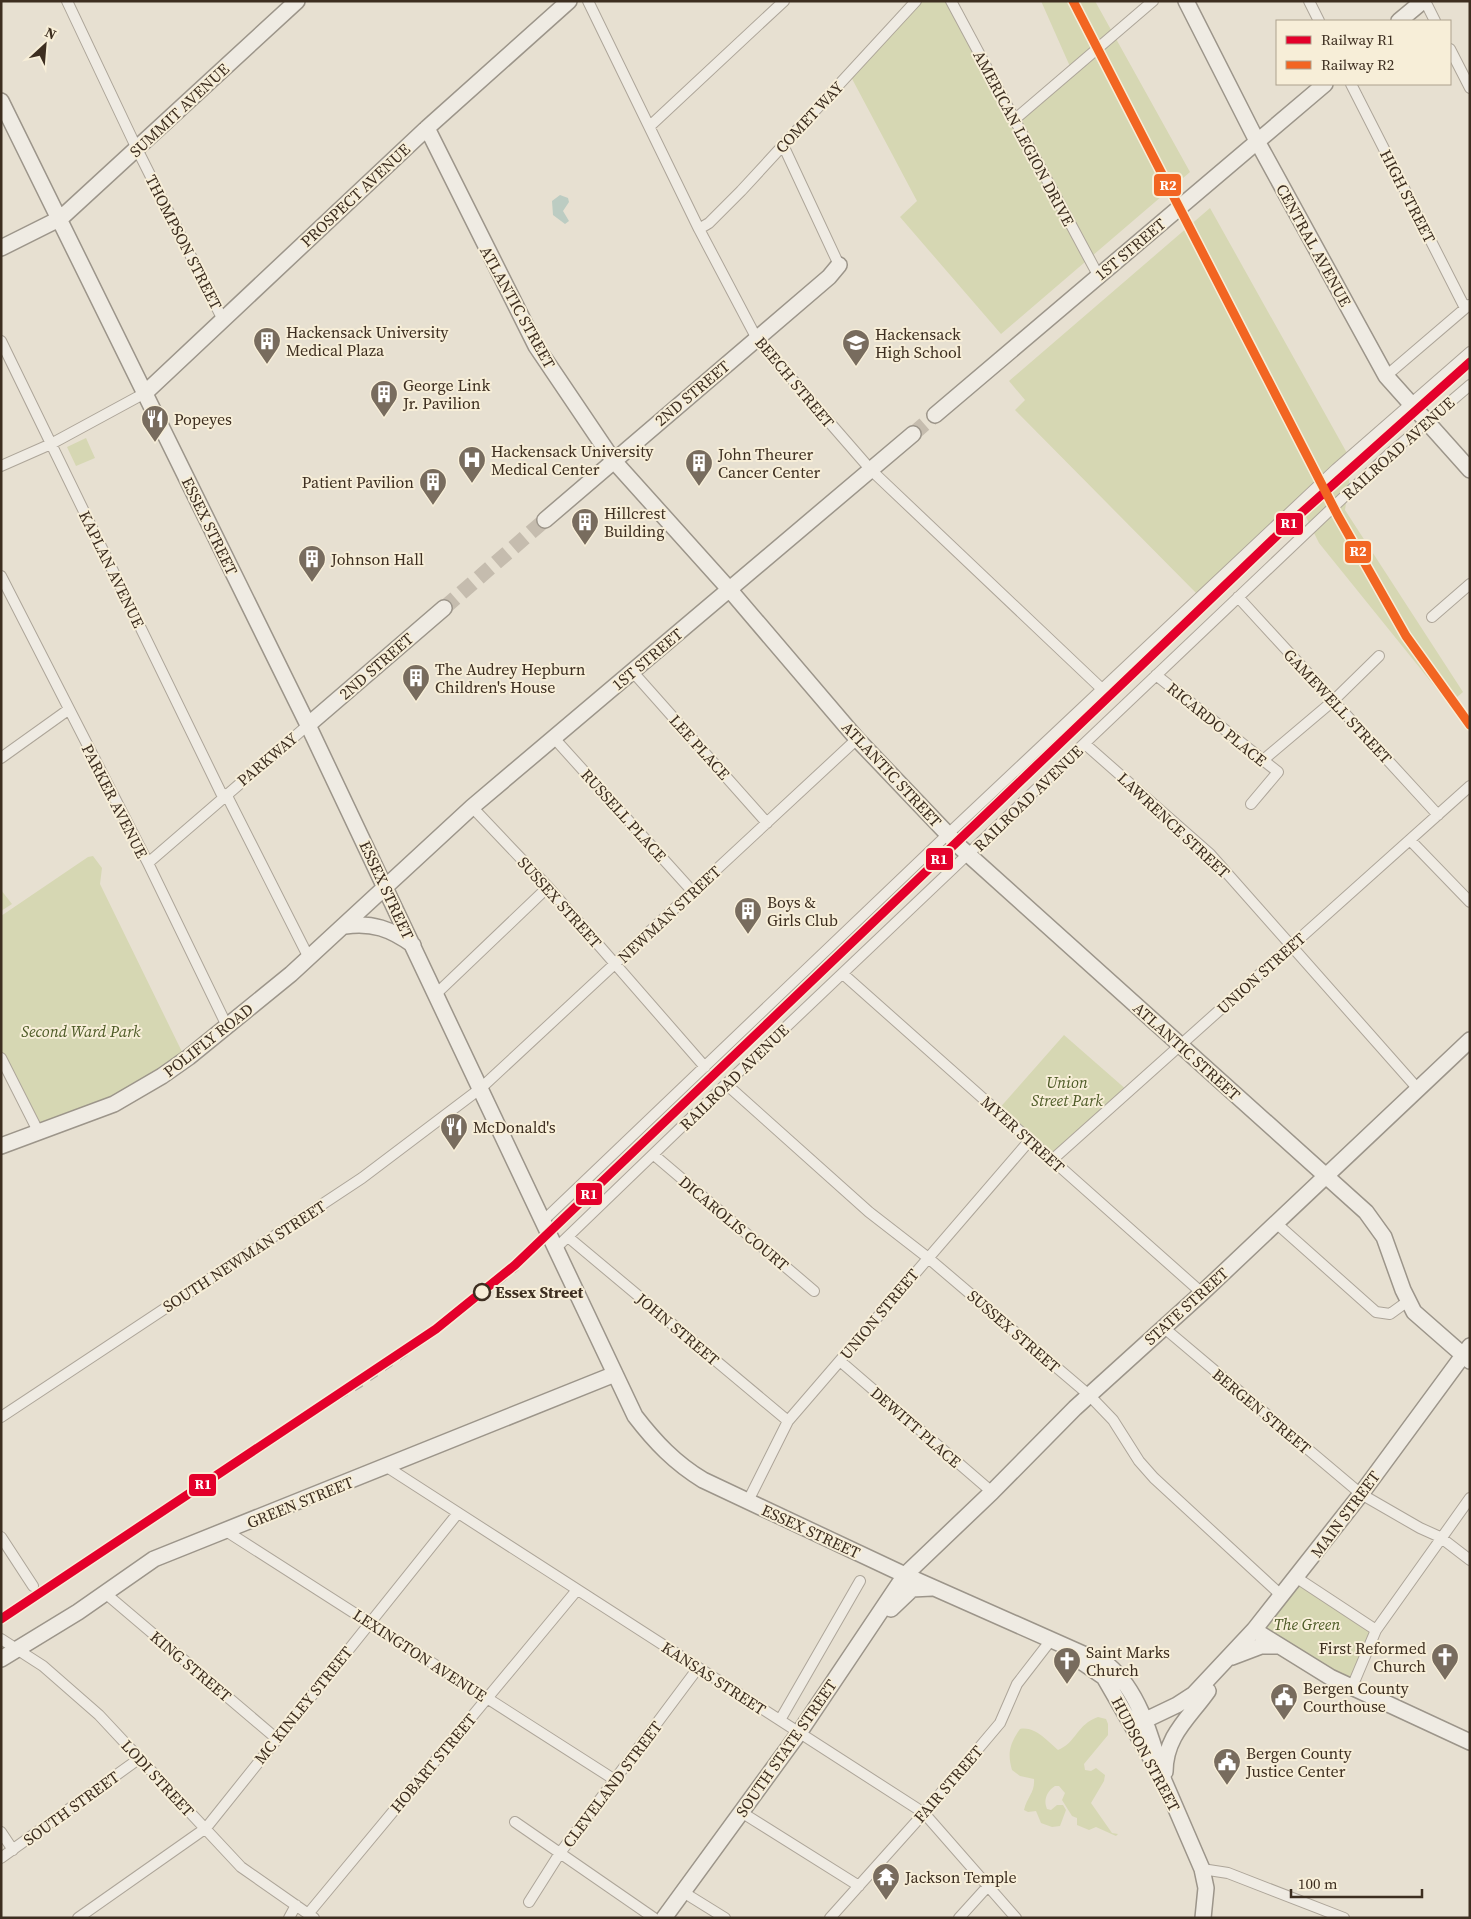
<svg xmlns="http://www.w3.org/2000/svg" width="1471" height="1919" font-family="'Source Serif 4',serif">
  <rect width="100%" height="100%" fill="#e7e0d1"/>
  <path fill="#d6d7b3" d="M918,1H954L1017,118L1072,71L1041,1H1095L1190,172L1001,334L900,217L917,201L850,75Z
    M1210,208L1352,462L1345,510L1463,692L1449,704L1319,543L1302,509L1202,599L1015,410L1025,400L1009,381Z
    M86,438L95,458L76,466L67,447Z
    M93,856L102,868L100,884L186,1060L166,1074L39,1133L1,1058V916L88,857Z
    M1,890L12,904L1,911Z
    M1064,1035L1128,1091L1052,1160L997,1111Z
    M1297,1578L1376,1630L1352,1687L1254,1630Z
    M1098,1717L1106,1719L1108,1724V1735L1084,1764L1085,1770L1091,1771L1096,1768L1105,1775L1104,1781L1091,1803L1112,1833L1118,1834L1116,1836L1096,1827L1089,1830L1077,1825V1818L1072,1816L1062,1800L1065,1793L1059,1786H1055C1047,1791 1043,1800 1047,1809L1051,1810L1057,1805H1063L1066,1810L1060,1826L1052,1827L1041,1823L1036,1811L1028,1812L1024,1810C1027,1797 1035,1793 1034,1779L1020,1776L1012,1770C1007,1753 1010,1743 1020,1729C1035,1726 1047,1741 1058,1750C1076,1743 1077,1724 1098,1717Z"/>
  <path fill="#bcccc2" d="M560,195L568,198L569,202L563,211L569,221L565,224L553,215L552,201Z"/>
  <g fill="none" stroke-linecap="round" stroke-linejoin="round">
    <path stroke="#c5bcae" stroke-width="15" stroke-dasharray="15 8" stroke-linecap="butt" d="M913,434L935,415
      M444,608L545,520"/>
    <defs>
      <path id="street" d="M67,1L137,149L223,320
        M588,1L699,229L757,339L871,470L1103,690
        M951,1L1098,275
        M1309,1L1319,21
        M1425,1L1435,21
        M1450,49L1470,88
        M1351,84L1465,308
        M1014,120L1153,1
        M650,126L784,1
        M783,145L839,265
        M699,229L709,223L741,191L916,1
        M1,341L223,797
        M1386,376L1469,305
        M1,466L51,444L145,393
        M1,576L148,863L227,1026
        M1238,597L1438,815
        M1432,617L1470,584
        M632,671L767,823
        M1156,675L1278,772L1251,804
        M554,738L693,892
        M1085,744L1210,854L1418,1089
        M1,758L68,710
        M1262,761L1333,701L1379,656
        M226,794L309,958
        M472,807L548,887L705,1067
        M1410,840L1470,902
        M148,863L308,725
        M843,974L1202,1293
        M436,994L548,887
        M1,1058L39,1133
        M726,1084L869,1212L927,1257L1089,1395L1113,1420L1139,1461L1154,1478L1282,1596
        M654,1155L814,1291
        M1052,1160L1470,786
        M543,1221L948,834L1336,469L1470,352
        M1276,1223L1376,1312L1390,1314L1408,1301
        M568,1237L788,1421
        M556,1248L726,1084L1388,455L1470,385
        M1163,1327L1361,1494L1420,1528L1440,1537L1470,1560
        M840,1361L992,1492
        M1,1417L362,1178L481,1088L857,739
        M387,1467L924,1813L1016,1918
        M748,1501L788,1421L1030,1140
        M226,1531L615,1780
        M1,1537L33,1586
        M1297,1578L1376,1630
        M105,1593L277,1739
        M1,1639L43,1666L99,1715L241,1867L314,1918
        M1352,1687L1376,1630L1470,1498
        M780,1720L860,1581
        M741,1812L859,1886
        M515,1822L654,1918
        M1,1832L13,1850
        M1,1858L140,1758
        M1202,1869L1228,1873L1344,1918
        M683,1892L725,1918
        M529,1902L560,1853L698,1668
        M308,1914L577,1590
        M78,1918L206,1828L458,1513
        M289,1918L296,1905
        M830,1918L924,1813L1000,1723L1017,1684L1051,1640
        M959,1918L988,1886"/>
      <path id="secondary" d="M1186,1L1257,141L1386,376L1470,470
        M1399,21L1423,1
        M1,101L308,725L635,1416C655,1442 675,1463 703,1480L905,1575L1108,1665C1141,1693 1152,1741 1164,1781
        M427,128L536,346L613,460L729,589L857,739L960,847L1366,1212L1384,1237L1403,1290L1414,1312L1470,1361
        M1,248L61,218L297,1
        M145,393L427,128L569,1
        M935,415L1325,84
        M545,520L829,277L839,265
        M308,725L444,608
        M345,926C372,922 391,929 413,945
        M1,1146L114,1104L162,1076L189,1057L291,974L472,807L913,434
        M891,1609L912,1589L932,1588
        M1254,1630L1330,1677L1470,1742
        M1232,1657L1261,1646H1280
        M1,1659L78,1612L154,1559L615,1374
        M1079,1660L1104,1677L1164,1781L1202,1869L1206,1888L1203,1918
        M1133,1726L1177,1705L1194,1694L1254,1630L1361,1494L1470,1346
        M1165,1772C1165,1736 1189,1718 1208,1691
        M664,1918L799,1733L905,1575L992,1492L1075,1408L1202,1293L1470,1040"/>
    </defs>
    <use href="#street" stroke="#ada599" stroke-width="12"/>
    <use href="#secondary" stroke="#9c958a" stroke-width="18"/>
    <use href="#street" stroke="#efebe3" stroke-width="10"/>
    <use href="#secondary" stroke="#efebe3" stroke-width="15"/>
    <path stroke="#afaaa2" stroke-width="2.5" stroke-dasharray="9 9" stroke-linecap="butt" d="M1073,1L1338,516L1406,636L1470,725
      M277,1435L360,1387L439,1332L518,1269"/>
    <defs>
      <path id="rail-1" d="M1,1619L436,1329L515,1265L1289,524L1470,362"/>
      <path id="rail-2" d="M1073,1L1338,516L1406,636L1470,725"/>
    </defs>
    <use href="#rail-1" stroke="#f7eed8" stroke-width="12"/>
    <use href="#rail-2" stroke="#f7eed8" stroke-width="12"/>
    <use href="#rail-1" stroke="#e4002b" stroke-width="9"/>
    <use href="#rail-2" stroke="#f26522" stroke-width="9"/>
  </g>
  <defs>
    <symbol id="building-pin" viewBox="-11 -11 22 30"><path d="M0 17L-7.5 6A9.5 9.5 0 1 1 7.5 6Z" fill="#786c5e" stroke="#f7eed8"/><path d="M-4-6H4V6H1V3H-1V6H-4ZM-2.5-4.3h1.7v1.8h-1.7ZM.8-4.3h1.7v1.8H.8ZM-2.5-1h1.7V.8h-1.7ZM.8-1h1.7V.8H.8Z" fill="#fff"/></symbol>
    <symbol id="school-pin" viewBox="-11 -11 22 30"><path d="M0 17L-7.5 6A9.5 9.5 0 1 1 7.5 6Z" fill="#786c5e" stroke="#f7eed8"/><path d="M0-5L7-2L0 1L-7-2ZM-4 1L0 2.5L4 1V4Q0 6-4 4Z" fill="#fff"/></symbol>
    <symbol id="restaurant-pin" viewBox="-11 -11 22 30"><path d="M0 17L-7.5 6A9.5 9.5 0 1 1 7.5 6Z" fill="#786c5e" stroke="#f7eed8"/><path d="M-5-6h1v4h1v-4h1v4h1v-4h1v5L-1.5 .5V6h-2V.5L-5-1ZM5-6V6H3V1.5H1.5Q1.5-4 5-6Z" fill="#fff"/></symbol>
    <symbol id="hospital-pin" viewBox="-11 -11 22 30"><path d="M0 17L-7.5 6A9.5 9.5 0 1 1 7.5 6Z" fill="#786c5e" stroke="#f7eed8"/><path d="M-5-5h3v3.5h4V-5h3V5h-3V1.5h-4V5h-3Z" fill="#fff"/></symbol>
    <symbol id="church-pin" viewBox="-11 -11 22 30"><path d="M0 17L-7.5 6A9.5 9.5 0 1 1 7.5 6Z" fill="#786c5e" stroke="#f7eed8"/><path d="M-1.2-6h2.4v3.5h3.3v2.4h-3.3V6h-2.4V-.1h-3.3v-2.4h3.3Z" fill="#fff"/></symbol>
    <symbol id="civic-pin" viewBox="-11 -11 22 30"><path d="M0 17L-7.5 6A9.5 9.5 0 1 1 7.5 6Z" fill="#786c5e" stroke="#f7eed8"/><path d="M-.6-6.5H3V-4.5H.6V-3L4-1V1h2V6H-6V1h2V-1L-.6-3ZM-1.2 2.5V6h2.4V2.5Z" fill="#fff"/></symbol>
    <symbol id="temple-pin" viewBox="-11 -11 22 30"><path d="M0 17L-7.5 6A9.5 9.5 0 1 1 7.5 6Z" fill="#786c5e" stroke="#f7eed8"/><path d="M0-6L5-2H3V0L6.5 2.5H4V6H1.5V3h-3V6H-4V2.5H-6.5L-3 0V-2H-5Z" fill="#fff"/></symbol>
  </defs>
  <g fill-rule="evenodd">
    <use href="#building-pin" x="251" y="325" width="32" height="43"/>
    <use href="#school-pin" x="840" y="327" width="32" height="43"/>
    <use href="#building-pin" x="368" y="378" width="32" height="43"/>
    <use href="#restaurant-pin" x="139" y="403" width="32" height="43"/>
    <use href="#hospital-pin" x="456" y="444" width="32" height="43"/>
    <use href="#building-pin" x="683" y="447" width="32" height="43"/>
    <use href="#building-pin" x="417" y="466" width="32" height="43"/>
    <use href="#building-pin" x="569" y="506" width="32" height="43"/>
    <use href="#building-pin" x="296" y="543" width="32" height="43"/>
    <use href="#building-pin" x="400" y="662" width="32" height="43"/>
    <use href="#building-pin" x="732" y="895" width="32" height="43"/>
    <use href="#restaurant-pin" x="438" y="1111" width="32" height="43"/>
    <use href="#church-pin" x="1429" y="1641" width="32" height="43"/>
    <use href="#church-pin" x="1051" y="1645" width="32" height="43"/>
    <use href="#civic-pin" x="1268" y="1681" width="32" height="43"/>
    <use href="#civic-pin" x="1211" y="1746" width="32" height="43"/>
    <use href="#temple-pin" x="870" y="1861" width="32" height="43"/>
  </g>
  <circle fill="#f7eed8" stroke="#3d2e20" stroke-width="2.5" cx="482" cy="1292" r="8"/>
  <g text-anchor="middle" stroke-width="4" stroke-linejoin="round" paint-order="stroke">
    <g font-size="16" fill="#3d2e20" stroke="#f7eed8">
      <text transform="translate(179 110) rotate(-43)" y="6">SUMMIT AVENUE</text>
      <text transform="translate(809 117) rotate(-47)" y="6">COMET WAY</text>
      <text transform="translate(1024 138) rotate(62)" y="6">AMERICAN LEGION DRIVE</text>
      <text transform="translate(355 195) rotate(-43)" y="6">PROSPECT AVENUE</text>
      <text transform="translate(1408 196) rotate(63)" y="6">HIGH STREET</text>
      <text transform="translate(184 242) rotate(63)" y="6">THOMPSON STREET</text>
      <text transform="translate(1314 245) rotate(61)" y="6">CENTRAL AVENUE</text>
      <text transform="translate(1130 249) rotate(-40)" y="6">1ST STREET</text>
      <text transform="translate(518 307) rotate(61)" y="6">ATLANTIC STREET</text>
      <text transform="translate(795 382) rotate(50)" y="6">BEECH STREET</text>
      <text transform="translate(692 393) rotate(-40)" y="6">2ND STREET</text>
      <text transform="translate(1398 448) rotate(-42)" y="6">RAILROAD AVENUE</text>
      <text transform="translate(210 526) rotate(64)" y="6">ESSEX STREET</text>
      <text transform="translate(112 569) rotate(64)" y="6">KAPLAN AVENUE</text>
      <text transform="translate(647 659) rotate(-40)" y="6">1ST STREET</text>
      <text transform="translate(376 666) rotate(-41)" y="6">2ND STREET</text>
      <text transform="translate(1338 706) rotate(47)" y="6">GAMEWELL STREET</text>
      <text transform="translate(1217 724) rotate(39)" y="6">RICARDO PLACE</text>
      <text transform="translate(700 747) rotate(48)" y="6">LEE PLACE</text>
      <text transform="translate(267 759) rotate(-40)" y="6">PARKWAY</text>
      <text transform="translate(892 774) rotate(47)" y="6">ATLANTIC STREET</text>
      <text transform="translate(1028 798) rotate(-44)" y="6">RAILROAD AVENUE</text>
      <text transform="translate(115 801) rotate(63)" y="6">PARKER AVENUE</text>
      <text transform="translate(624 815) rotate(48)" y="6">RUSSELL PLACE</text>
      <text transform="translate(1174 825) rotate(43)" y="6">LAWRENCE STREET</text>
      <text transform="translate(387 890) rotate(65)" y="6">ESSEX STREET</text>
      <text transform="translate(560 902) rotate(48)" y="6">SUSSEX STREET</text>
      <text transform="translate(669 914) rotate(-43)" y="6">NEWMAN STREET</text>
      <text transform="translate(1261 973) rotate(-42)" y="6">UNION STREET</text>
      <text transform="translate(208 1040) rotate(-38)" y="6">POLIFLY ROAD</text>
      <text transform="translate(1187 1051) rotate(42)" y="6">ATLANTIC STREET</text>
      <text transform="translate(734 1077) rotate(-44)" y="6">RAILROAD AVENUE</text>
      <text transform="translate(1023 1134) rotate(42)" y="6">MYER STREET</text>
      <text transform="translate(734 1223) rotate(40)" y="6">DICAROLIS COURT</text>
      <text transform="translate(244 1256) rotate(-33)" y="6">SOUTH NEWMAN STREET</text>
      <text transform="translate(1186 1306) rotate(-42)" y="6">STATE STREET</text>
      <text transform="translate(879 1314) rotate(-50)" y="6">UNION STREET</text>
      <text transform="translate(678 1329) rotate(40)" y="6">JOHN STREET</text>
      <text transform="translate(1014 1331) rotate(41)" y="6">SUSSEX STREET</text>
      <text transform="translate(1262 1411) rotate(40)" y="6">BERGEN STREET</text>
      <text transform="translate(916 1427) rotate(41)" y="6">DEWITT PLACE</text>
      <text transform="translate(300 1502) rotate(-22)" y="6">GREEN STREET</text>
      <text transform="translate(1345 1514) rotate(-53)" y="6">MAIN STREET</text>
      <text transform="translate(811 1531) rotate(25)" y="6">ESSEX STREET</text>
      <text transform="translate(420 1655) rotate(33)" y="6">LEXINGTON AVENUE</text>
      <text transform="translate(191 1666) rotate(40)" y="6">KING STREET</text>
      <text transform="translate(714 1678) rotate(33)" y="6">KANSAS STREET</text>
      <text transform="translate(303 1705) rotate(-51)" y="6">MC KINLEY STREET</text>
      <text transform="translate(786 1748) rotate(-55)" y="6">SOUTH STATE STREET</text>
      <text transform="translate(1146 1754) rotate(62)" y="6">HUDSON STREET</text>
      <text transform="translate(433 1763) rotate(-50)" y="6">HOBART STREET</text>
      <text transform="translate(158 1778) rotate(47)" y="6">LODI STREET</text>
      <text transform="translate(612 1784) rotate(-53)" y="6">CLEVELAND STREET</text>
      <text transform="translate(948 1784) rotate(-49)" y="6">FAIR STREET</text>
      <text transform="translate(71 1808) rotate(-36)" y="6">SOUTH STREET</text>
    </g>
    <g font-size="16" fill="#3d2e20" stroke="#f7eed8" text-anchor="start">
      <text x="286" y="338">Hackensack University<tspan x="286" dy="18">Medical Plaza</tspan></text>
      <text x="875" y="340">Hackensack<tspan x="875" dy="18">High School</tspan></text>
      <text x="403" y="391">George Link<tspan x="403" dy="18">Jr. Pavilion</tspan></text>
      <text x="174" y="425">Popeyes</text>
      <text x="491" y="457">Hackensack University<tspan x="491" dy="18">Medical Center</tspan></text>
      <text x="718" y="460">John Theurer<tspan x="718" dy="18">Cancer Center</tspan></text>
      <text x="414" y="488" text-anchor="end">Patient Pavilion</text>
      <text x="604" y="519">Hillcrest<tspan x="604" dy="18">Building</tspan></text>
      <text x="331" y="565">Johnson Hall</text>
      <text x="435" y="675">The Audrey Hepburn<tspan x="435" dy="18">Children's House</tspan></text>
      <text x="767" y="908">Boys &amp;<tspan x="767" dy="18">Girls Club</tspan></text>
      <text x="473" y="1133">McDonald's</text>
      <text x="1426" y="1654" text-anchor="end">First Reformed<tspan x="1426" dy="18">Church</tspan></text>
      <text x="1086" y="1658">Saint Marks<tspan x="1086" dy="18">Church</tspan></text>
      <text x="1303" y="1694">Bergen County<tspan x="1303" dy="18">Courthouse</tspan></text>
      <text x="1246" y="1759">Bergen County<tspan x="1246" dy="18">Justice Center</tspan></text>
      <text x="905" y="1883">Jackson Temple</text>
    </g>
    <g font-size="16" font-style="italic" fill="#4d5a26" stroke="#f7eed8">
      <text x="81" y="1037">Second Ward Park</text>
      <text x="1067" y="1088">Union<tspan x="1067" dy="18">Street Park</tspan></text>
      <text x="1307" y="1630">The Green</text>
    </g>
    <g font-size="16" font-weight="bold" fill="#3d2e20" stroke="#f7eed8" text-anchor="start">
      <text x="495" y="1298">Essex Street</text>
    </g>
  </g>
  <g stroke="#f7eed8" stroke-width="2">
    <rect x="1153" y="173" width="29" height="24" rx="5" fill="#f26522"/>
    <rect x="1275" y="512" width="29" height="24" rx="5" fill="#e4002b"/>
    <rect x="1344" y="540" width="28" height="24" rx="5" fill="#f26522"/>
    <rect x="925" y="847" width="29" height="24" rx="5" fill="#e4002b"/>
    <rect x="575" y="1182" width="28" height="24" rx="5" fill="#e4002b"/>
    <rect x="188" y="1473" width="29" height="24" rx="5" fill="#e4002b"/>
  </g>
  <g font-size="14" text-anchor="middle" font-weight="bold" fill="#fff">
    <text x="1168" y="190">R2</text>
    <text x="1289" y="528">R1</text>
    <text x="1358" y="556">R2</text>
    <text x="939" y="864">R1</text>
    <text x="589" y="1199">R1</text>
    <text x="203" y="1489">R1</text>
  </g>
  <rect width="1471" height="1919" fill="none" stroke="#3d2e20" stroke-width="5"/>
  <rect x="1276" y="20" width="175" height="65" fill="#f7eed8" stroke="#ada18e"/>
  <rect x="1286" y="36" width="25" height="8" fill="#e4002b" stroke="#ada18e"/>
  <text x="1321" y="45" font-size="15" fill="#3d2e20">Railway R1</text>
  <rect x="1286" y="61" width="25" height="8" fill="#f26522" stroke="#ada18e"/>
  <text x="1321" y="70" font-size="15" fill="#3d2e20">Railway R2</text>
  <g transform="translate(45 45) rotate(26)" stroke="#f7eed8" stroke-width="4" paint-order="stroke">
  <path d="M0-4L9 19L0 12L-9 19Z" fill="#3d2e20"/>
  <text y="-8" font-size="14" font-weight="bold" text-anchor="middle" fill="#3d2e20">N</text>
  </g>
  <path d="M1291 1889v8h131v-8" fill="none" stroke="#3d2e20" stroke-width="2.5"/>
  <text x="1298" y="1889" font-size="15" fill="#3d2e20" stroke="#f7eed8" stroke-width="4" paint-order="stroke">100 m</text>
</svg>
